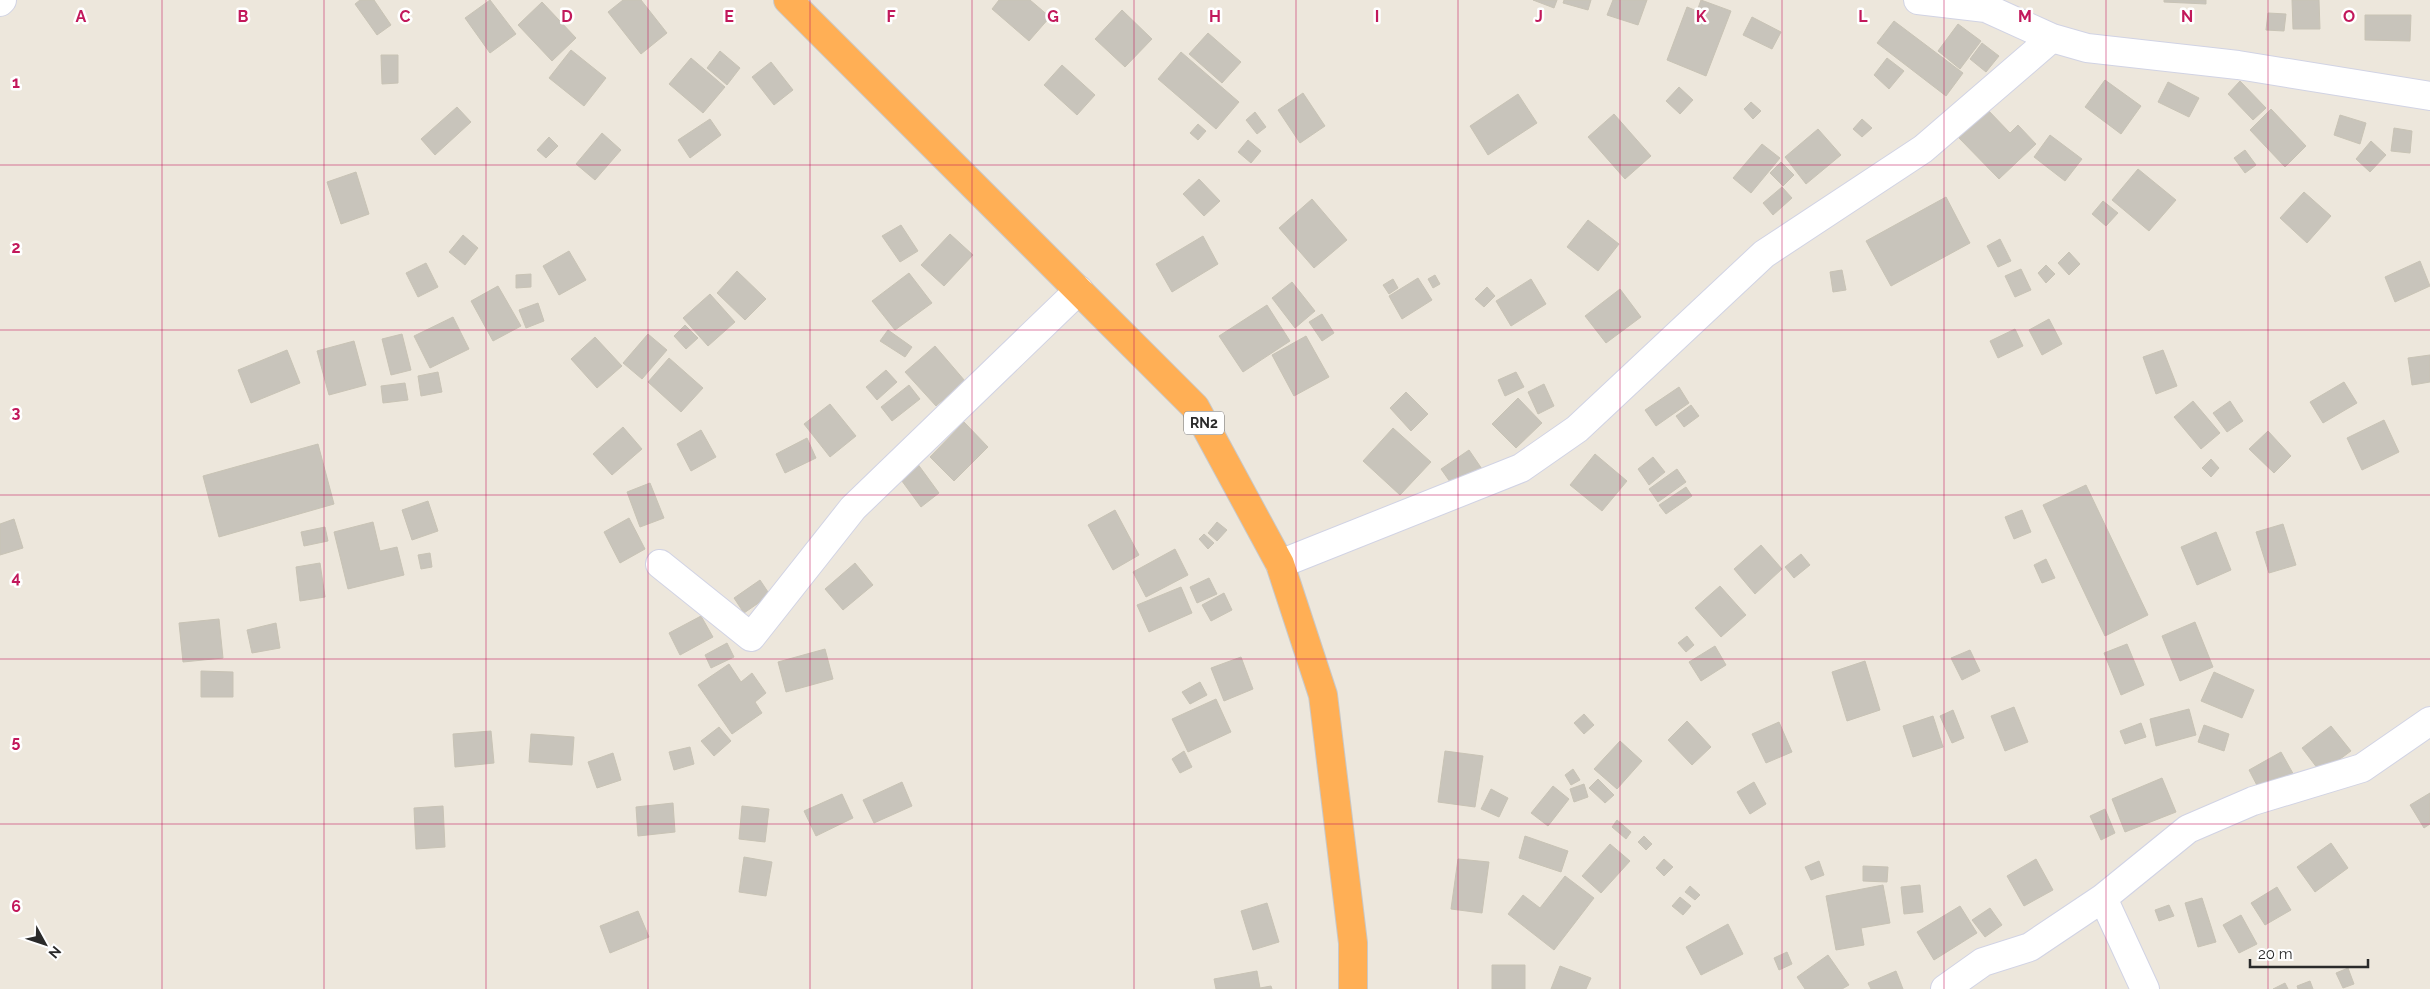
<svg xmlns="http://www.w3.org/2000/svg" width="2430" height="989" font-family="Raleway,sans-serif">
  <rect width="100%" height="100%" fill="#ede7dc"/>
  <path fill="#c8c4bb" stroke="#c8c3b5" d="M360,0H374L391,25L377,35L355,4Z
    M490,0L516,34L490,53L465,18Z
    M623,0H641L667,33L641,54L608,12Z
    M999,0H1030L1050,17L1029,41L992,9Z
    M1533,0H1557L1554,8Z
    M1564,0H1591L1588,10L1563,3Z
    M1613,0H1647L1638,25L1607,15Z
    M1701,0L1731,11L1706,76L1667,60L1687,7L1697,11Z
    M2164,0H2206V4L2164,2Z
    M2292,0H2319L2320,29H2293Z
    M542,2L576,38L552,61L518,25Z
    M1122,10L1152,39L1125,67L1095,39Z
    M2268,13L2286,14L2284,31L2266,30Z
    M2365,15H2411L2410,41L2365,40Z
    M1752,17L1781,32L1772,49L1743,35Z
    M1894,21L1963,73L1946,96L1877,43Z
    M1958,24L1981,41L1960,69L1938,51Z
    M1208,33L1241,62L1222,83L1189,54Z
    M1982,43L1999,56L1986,72L1970,59Z
    M571,50L606,78L584,106L549,78Z
    M720,51L740,68L727,85L707,68Z
    M1181,52L1239,102L1216,129L1158,79Z
    M381,55H398V83L382,84Z
    M691,58L725,87L703,113L669,84Z
    M1887,58L1904,71L1889,89L1874,75Z
    M771,62L793,90L774,105L752,77Z
    M1062,65L1095,95L1077,115L1044,85Z
    M2105,80L2141,106L2121,134L2085,107Z
    M2240,81L2266,108L2253,120L2228,94Z
    M2168,82L2199,98L2189,117L2158,102Z
    M1679,87L1693,100L1680,114L1666,101Z
    M1303,93L1325,126L1300,143L1278,110Z
    M1518,94L1537,123L1488,155L1470,126Z
    M1751,102L1761,111L1753,119L1744,109Z
    M457,107L471,122L435,155L421,139Z
    M2271,109L2306,146L2285,167L2250,130Z
    M1988,110L2010,133L2018,125L2036,144L1999,179L1959,138Z
    M1255,112L1266,127L1257,134L1246,120Z
    M1614,114L1651,156L1625,179L1588,137Z
    M2340,115L2366,123L2360,144L2334,135Z
    M710,119L721,135L690,158L678,140Z
    M1862,119L1872,128L1862,137L1853,129Z
    M1198,124L1206,131L1198,140L1190,133Z
    M2394,128L2412,131L2410,153L2391,151Z
    M1818,129L1841,155L1806,184L1785,157Z
    M602,133L621,150L595,180L576,164Z
    M2050,135L2082,159L2065,181L2034,157Z
    M549,137L558,146L546,158L537,150Z
    M1248,140L1261,151L1251,163L1238,152Z
    M2371,141L2386,155L2370,172L2356,159Z
    M1762,144L1780,158L1751,193L1733,178Z
    M2245,150L2256,165L2245,173L2234,158Z
    M1781,162L1794,175L1783,186L1770,173Z
    M2138,169L2176,200L2149,231L2112,200Z
    M356,172L369,214L341,224L327,182Z
    M1199,179L1220,201L1204,216L1183,194Z
    M1782,187L1792,198L1773,215L1763,203Z
    M2304,192L2331,216L2307,243L2280,218Z
    M1946,197L1970,243L1891,286L1866,241Z
    M1312,199L1347,240L1314,268L1279,228Z
    M2103,201L2118,213L2106,226L2092,214Z
    M1588,220L1619,244L1598,271L1567,247Z
    M901,225L918,251L900,262L882,236Z
    M950,234L973,255L944,286L921,265Z
    M463,235L478,248L465,265L449,252Z
    M1203,236L1218,264L1172,292L1156,264Z
    M2000,239L2011,261L1998,267L1987,246Z
    M569,251L586,280L559,295L543,266Z
    M2069,252L2080,264L2069,275L2058,263Z
    M2420,261L2430,286L2395,302L2385,277Z
    M426,263L438,287L418,297L406,273Z
    M2046,265L2055,274L2046,283L2038,273Z
    M2021,269L2031,290L2015,297L2005,276Z
    M1842,270L1846,290L1833,292L1830,272Z
    M737,271L766,299L745,320L717,293Z
    M909,273L932,303L895,330L872,301Z
    M531,274V287L516,288V275Z
    M1435,275L1440,284L1433,288L1428,279Z
    M1418,278L1432,300L1402,319L1389,296Z
    M1393,279L1398,288L1389,294L1383,285Z
    M1531,279L1546,304L1511,326L1496,301Z
    M1292,282L1315,311L1295,328L1272,298Z
    M498,286L521,326L493,341L471,301Z
    M1487,287L1495,296L1484,307L1475,299Z
    M1620,289L1641,317L1606,343L1585,316Z
    M710,294L735,322L708,346L683,318Z
    M538,303L544,321L526,328L519,310Z
    M1267,305L1290,341L1243,372L1219,336Z
    M1322,314L1334,333L1322,341L1309,322Z
    M453,317L469,349L430,368L414,336Z
    M2049,319L2062,344L2042,355L2029,330Z
    M685,325L698,338L686,349L674,336Z
    M2015,329L2023,346L1998,358L1990,341Z
    M888,330L912,347L905,357L880,341Z
    M402,334L411,370L391,375L382,339Z
    M648,334L667,350L642,379L623,363Z
    M1306,336L1329,377L1294,396L1272,355Z
    M595,337L622,366L597,388L571,359Z
    M354,341L366,385L329,395L317,351Z
    M935,346L965,381L936,406L905,372Z
    M287,350L300,383L251,403L238,370Z
    M2163,350L2177,386L2156,394L2143,357Z
    M2430,355V382L2412,385L2408,358Z
    M669,358L703,388L681,412L648,382Z
    M886,370L897,382L877,400L866,387Z
    M438,372L442,392L421,396L418,376Z
    M1516,372L1524,387L1505,396L1498,380Z
    M2344,382L2357,403L2323,423L2310,402Z
    M405,383L408,400L383,403L381,386Z
    M1544,384L1554,406L1538,414L1528,392Z
    M909,385L920,399L892,421L881,407Z
    M1679,387L1689,403L1656,426L1645,410Z
    M1406,392L1428,414L1411,431L1390,408Z
    M1518,398L1542,423L1516,448L1492,424Z
    M2193,401L2220,433L2201,449L2174,417Z
    M2230,401L2243,421L2227,432L2213,413Z
    M830,404L856,436L830,457L804,424Z
    M1691,405L1699,416L1684,427L1676,416Z
    M2384,420L2399,452L2362,470L2347,438Z
    M964,422L988,447L954,481L930,457Z
    M623,427L642,449L612,475L593,454Z
    M1393,428L1431,462L1400,495L1363,461Z
    M701,430L716,457L691,471L677,444Z
    M2268,431L2291,456L2274,473L2249,449Z
    M807,438L816,458L785,473L776,454Z
    M318,444L334,504L219,537L203,476Z
    M1469,450L1482,469L1455,489L1441,469Z
    M1595,454L1627,481L1602,511L1570,485Z
    M1653,457L1665,472L1649,485L1638,469Z
    M2211,459L2219,468L2211,477L2202,468Z
    M917,463L939,493L921,507L899,477Z
    M1677,469L1686,482L1658,502L1649,489Z
    M650,483L664,518L640,527L627,492Z
    M2086,485L2148,615L2105,636L2043,505Z
    M1686,487L1692,496L1666,514L1659,505Z
    M428,501L438,531L412,540L402,510Z
    M1115,510L1139,555L1113,570L1088,525Z
    M2022,510L2031,532L2014,539L2005,517Z
    M629,518L645,549L620,563L604,532Z
    M14,519L23,548L0,555V524Z
    M373,522L380,551L397,547L404,575L348,589L334,532Z
    M1217,522L1227,530L1217,541L1208,533Z
    M2283,524L2296,565L2269,573L2256,532Z
    M325,527L328,541L304,546L301,532Z
    M2216,532L2231,570L2197,585L2181,547Z
    M1204,534L1214,543L1208,549L1199,539Z
    M1761,545L1782,569L1755,594L1734,569Z
    M1175,549L1188,575L1146,597L1133,572Z
    M430,553L432,567L421,569L418,555Z
    M1801,554L1810,565L1794,578L1785,567Z
    M2046,559L2055,578L2042,583L2034,565Z
    M320,563L325,597L300,601L296,567Z
    M855,563L873,585L843,610L825,589Z
    M1209,578L1217,594L1197,603L1190,587Z
    M760,580L770,595L744,613L734,598Z
    M1720,586L1746,615L1721,637L1695,608Z
    M1181,587L1192,613L1149,632L1137,605Z
    M1224,593L1232,610L1211,621L1202,605Z
    M701,616L713,637L680,655L669,633Z
    M219,619L223,658L183,662L179,623Z
    M2195,622L2213,667L2180,681L2162,636Z
    M276,623L280,648L252,653L247,630Z
    M1687,636L1694,645L1686,652L1678,643Z
    M727,643L734,657L711,668L705,655Z
    M2127,644L2144,685L2121,695L2104,653Z
    M1715,646L1726,665L1701,681L1689,662Z
    M825,649L833,679L786,692L778,662Z
    M1970,650L1980,671L1962,680L1951,658Z
    M1241,657L1253,689L1224,701L1211,668Z
    M1865,661L1880,710L1847,721L1832,672Z
    M729,664L741,682L752,673L766,693L755,702L762,713L732,734L698,685Z
    M201,671L233,672V697H201Z
    M2214,672L2254,690L2242,718L2201,701Z
    M1200,682L1207,695L1190,704L1182,692Z
    M1216,699L1231,732L1188,752L1172,719Z
    M2014,707L2028,742L2005,751L1991,716Z
    M2189,709L2196,735L2156,746L2150,719Z
    M1953,710L1964,738L1952,743L1940,716Z
    M1584,714L1594,725L1584,734L1574,723Z
    M1933,716L1943,747L1913,757L1903,726Z
    M1687,721L1711,747L1692,765L1668,740Z
    M1779,722L1792,752L1766,763L1752,734Z
    M2141,723L2146,737L2125,744L2120,731Z
    M2204,725L2229,734L2224,751L2198,742Z
    M2331,726L2351,751L2321,773L2302,748Z
    M719,727L731,741L714,756L701,741Z
    M491,731L494,763L455,767L453,734Z
    M531,734L574,737L572,765L529,762Z
    M1620,741L1642,761L1617,789L1594,769Z
    M690,747L694,764L674,770L669,752Z
    M1184,751L1192,767L1180,773L1172,759Z
    M1445,751L1483,756L1475,807L1438,802Z
    M2281,752L2295,777L2262,795L2249,770Z
    M613,753L621,780L597,788L588,762Z
    M1573,769L1580,780L1571,785L1565,775Z
    M2162,778L2176,812L2125,832L2112,799Z
    M1598,779L1614,795L1605,803L1589,788Z
    M902,782L912,806L874,823L863,800Z
    M1754,782L1766,804L1750,814L1737,792Z
    M1584,784L1588,797L1574,802L1570,789Z
    M1553,786L1569,799L1548,826L1531,813Z
    M1491,789L1508,798L1499,817L1481,809Z
    M2430,793V824L2424,828L2410,805Z
    M842,794L853,818L816,836L804,811Z
    M673,803L675,832L638,836L636,807Z
    M443,806L445,847L416,849L414,808Z
    M742,806L769,809L765,842L739,839Z
    M2105,809L2115,833L2101,840L2090,816Z
    M1617,820L1631,832L1626,839L1612,827Z
    M1525,836L1568,851L1561,872L1519,858Z
    M1644,836L1652,844L1646,850L1638,842Z
    M2331,843L2348,868L2315,892L2297,867Z
    M1610,844L1630,861L1601,893L1582,876Z
    M744,857L772,862L766,896L739,892Z
    M1458,859L1489,862L1482,913L1451,909Z
    M1664,859L1673,867L1664,876L1656,868Z
    M2036,859L2053,890L2024,906L2007,876Z
    M1819,861L1824,875L1811,880L1805,867Z
    M1863,866L1888,867L1887,882L1863,881Z
    M1565,876L1594,898L1554,950L1508,914L1523,895L1540,908Z
    M1883,885L1890,923L1861,928L1864,945L1836,950L1826,896Z
    M1920,885L1923,912L1904,914L1901,887Z
    M1690,886L1700,895L1695,900L1685,892Z
    M2277,887L2291,910L2265,925L2251,903Z
    M1680,897L1691,906L1683,915L1672,906Z
    M2202,898L2216,942L2198,947L2185,903Z
    M1267,903L1279,942L1253,950L1241,911Z
    M2169,905L2174,916L2159,921L2155,910Z
    M1960,906L1977,933L1934,960L1917,932Z
    M1990,908L2002,925L1985,937L1972,920Z
    M638,911L649,937L610,953L600,926Z
    M2241,915L2257,944L2239,953L2223,925Z
    M1728,924L1743,954L1701,975L1686,947Z
    M1787,952L1792,964L1779,970L1774,958Z
    M1828,955L1849,985L1842,989H1805L1797,977Z
    M1492,965H1525V989H1492Z
    M1560,966L1591,978L1586,989H1551Z
    M2348,968L2354,984L2343,988L2336,973Z
    M1257,971L1260,988L1271,986L1272,989H1216L1214,979Z
    M1896,971L1903,989H1871L1868,983Z
    M2310,981L2313,989H2298L2297,986Z
    M2285,983L2288,989H2273Z"/>
  <g fill="none" stroke-linecap="round" stroke-linejoin="round">
    <defs>
      <path id="minor" d="M1918,0L1986,8L2052,38L2087,48L2238,65L2430,96
        M0,2L2,0
        M660,564L751,637L853,508L1079,290
        M1280,564L1521,468L1577,429L1764,254L1923,149L2052,38
        M2103,898L2145,989
        M1945,989L1983,962L2030,947L2103,898L2188,829L2253,801L2362,768L2430,721"/>
      <path id="highway" d="M788,0L1195,407L1280,564L1323,695L1353,943V989"/>
    </defs>
    <use href="#minor" stroke="#d1d3e4" stroke-width="30"/>
    <use href="#highway" stroke="#c8c8c8" stroke-width="30"/>
    <use href="#minor" stroke="#fff" stroke-width="28"/>
    <use href="#highway" stroke="#ffaf55" stroke-width="28"/>
  </g>
  <path fill="none" stroke="#c2185b" stroke-width="1" stroke-opacity="0.55" d="M162,0V989M324,0V989M486,0V989M648,0V989M810,0V989M972,0V989M1134,0V989M1296,0V989M1458,0V989M1620,0V989M1782,0V989M1944,0V989M2106,0V989M2268,0V989M0,165H2430M0,330H2430M0,495H2430M0,659H2430M0,824H2430"/>
  <g text-anchor="middle" stroke-width="5" stroke-linejoin="round" paint-order="stroke">
    <rect fill="#fff" stroke="#6a6a6a" stroke-width="1" x="1184" y="411.5" width="40" height="23" rx="4"/>
    <g font-size="14" font-weight="bold" fill="#2a2a2a">
      <text x="1204" y="428">RN2</text>
    </g>
  </g>
  <g font-size="16" text-anchor="middle" font-weight="bold" fill="#c2185b" stroke="#fff" stroke-width="5" stroke-linejoin="round" paint-order="stroke">
    <text x="81" y="22">A</text>
    <text x="243" y="22">B</text>
    <text x="405" y="22">C</text>
    <text x="567" y="22">D</text>
    <text x="729" y="22">E</text>
    <text x="891" y="22">F</text>
    <text x="1053" y="22">G</text>
    <text x="1215" y="22">H</text>
    <text x="1377" y="22">I</text>
    <text x="1539" y="22">J</text>
    <text x="1701" y="22">K</text>
    <text x="1863" y="22">L</text>
    <text x="2025" y="22">M</text>
    <text x="2187" y="22">N</text>
    <text x="2349" y="22">O</text>
    <text x="16" y="88">1</text>
    <text x="16" y="253">2</text>
    <text x="16" y="418">3</text>
    <text x="16" y="583">4</text>
    <text x="16" y="747">5</text>
    <text x="16" y="912">6</text>
  </g>
  <g transform="translate(45 944) rotate(130)" stroke="#ffffff" stroke-width="4" paint-order="stroke">
  <path d="M0-4L9 19L0 12L-9 19Z" fill="#2a2a2a"/>
  <text y="-8" font-size="14" font-weight="bold" text-anchor="middle" fill="#2a2a2a">N</text>
  </g>
  <path d="M2250 959v8h118v-8" fill="none" stroke="#2a2a2a" stroke-width="2.5"/>
  <text x="2258" y="959" font-size="15" fill="#2a2a2a" stroke="#ffffff" stroke-width="4" paint-order="stroke">20 m</text>
</svg>
